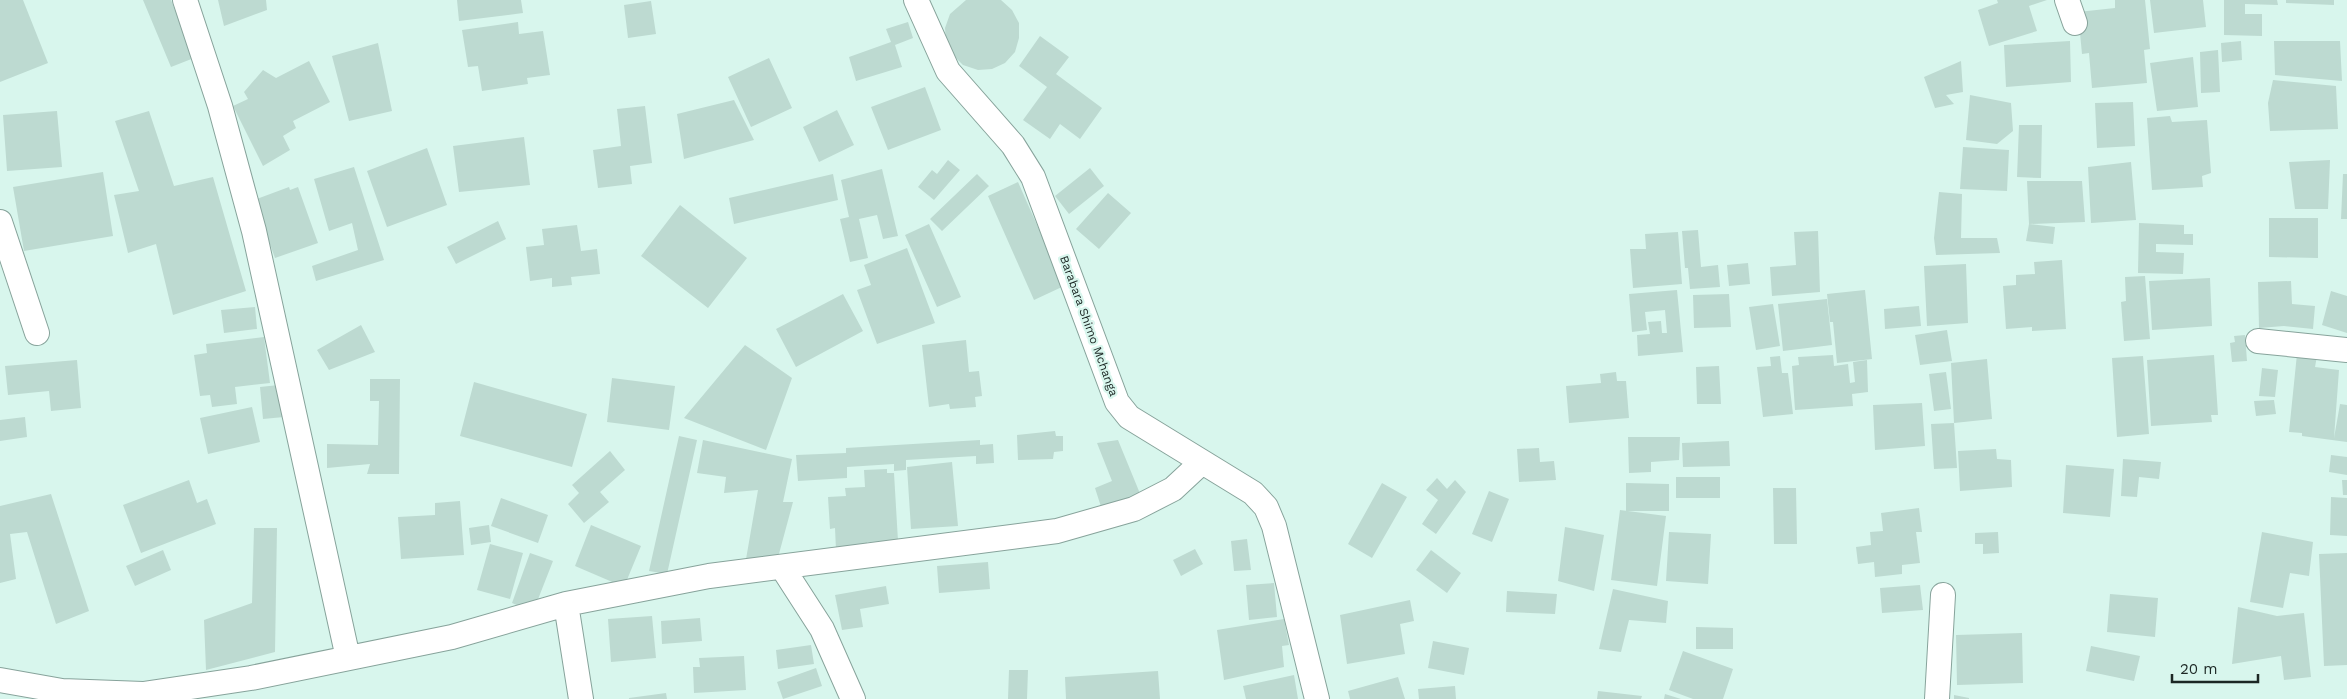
<svg xmlns="http://www.w3.org/2000/svg" width="2347" height="699" font-family="'Work Sans',sans-serif">
  <rect width="100%" height="100%" fill="#d8f6ed"/>
  <path fill="#bddad1" d="M0,0H23L48,63L0,82Z
    M143,0H171L194,58L171,67Z
    M218,0H266L267,10L224,26Z
    M457,0H521L523,13L459,21Z
    M966,0H1001L1012,10L1019,23V38L1015,52L1005,63L992,69L978,70L963,65L953,55L946,42L945,28L950,14Z
    M1997,0H2047L2029,6L2037,31L1989,46L1978,10L1998,3Z
    M2115,0H2145L2150,49L2144,50L2147,83L2092,88L2089,53L2082,54L2078,12L2115,8Z
    M2150,0H2203L2206,27L2154,33Z
    M2224,0H2277L2278,5L2245,4V14H2262V36L2224,35Z
    M2286,0H2334V5L2286,3Z
    M651,1L656,34L628,38L624,5Z
    M518,22L519,34L543,31L550,75L527,78L528,84L482,91L478,66L468,67L462,30Z
    M908,22L913,38L895,45L902,67L856,81L849,57L891,42L886,29Z
    M1040,36L1069,57L1056,74L1102,108L1080,139L1060,124L1050,139L1023,120L1047,87L1019,66Z
    M2070,41L2071,82L2006,87L2004,45Z
    M2241,41L2242,60L2222,62L2221,43Z
    M2274,41H2340L2342,81L2275,75Z
    M378,43L392,111L349,121L332,56Z
    M2218,50L2220,92L2201,93L2200,52Z
    M2193,57L2198,107L2157,111L2150,63Z
    M769,58L792,108L751,127L728,77Z
    M309,61L330,102L293,121L296,128L283,136L290,150L263,166L233,106L248,99L244,92L263,70L276,78Z
    M1961,61L1963,92L1946,95L1954,104L1935,108L1924,77Z
    M2273,80L2336,86L2338,129L2270,131L2268,103Z
    M925,87L941,130L888,150L871,107Z
    M1970,95L2011,103L2013,131L1997,144L1966,140Z
    M734,100L754,140L684,159L677,114Z
    M2133,102L2135,146L2097,148L2095,103Z
    M645,106L652,163L630,166L632,184L598,188L593,150L621,146L617,109Z
    M837,110L854,145L819,162L803,127Z
    M57,111L62,167L7,171L3,115Z
    M149,111L174,186L213,177L246,291L173,315L156,244L128,253L114,195L139,191L115,121Z
    M2170,116L2172,122L2207,120L2211,173L2202,176L2203,187L2152,190L2147,118Z
    M2019,125H2042L2041,178L2017,177Z
    M524,137L530,185L459,192L453,146Z
    M1963,147L2009,150L2007,191L1960,189Z
    M427,148L447,205L387,227L367,171Z
    M948,160L960,170L934,200L918,187L932,170L937,174Z
    M2330,160L2328,209H2295L2289,162Z
    M2131,162L2136,220L2091,223L2088,167Z
    M354,167L384,260L316,281L312,266L358,250L352,223L329,231L314,179Z
    M1090,168L1104,186L1069,214L1055,196Z
    M882,169L898,236L883,239L877,215L859,219L868,258L850,262L840,219L849,217L841,180Z
    M103,172L113,236L24,251L13,187Z
    M833,174L838,200L734,224L729,198Z
    M977,174L989,186L942,231L930,219Z
    M2343,174H2347V219H2341Z
    M2027,181H2082L2085,222L2029,224Z
    M1018,182L1064,286L1034,300L988,196Z
    M289,187L290,190L298,187L318,243L275,258L254,200Z
    M1939,192L1962,194L1961,238H1997L2000,253L1936,255L1934,238Z
    M1108,193L1131,213L1099,249L1076,229Z
    M680,205L747,258L708,308L641,256Z
    M2269,218H2318V258L2269,257Z
    M498,221L506,239L456,264L447,247Z
    M2139,223L2184,225V234H2193V245L2156,244V252L2184,253L2183,274L2138,273Z
    M929,224L961,297L937,307L905,235Z
    M2029,224L2055,227L2053,244L2026,241Z
    M577,225L581,251L597,249L600,274L571,277L572,285L552,287V278L530,281L526,247L544,245L542,229Z
    M1698,230L1701,267L1718,265L1720,287L1690,289L1688,268H1685L1682,231Z
    M1818,231L1820,292L1772,296L1770,267L1796,265L1794,232Z
    M1678,232L1682,284L1633,288L1630,249H1646L1645,234Z
    M907,248L935,323L877,344L857,290L871,285L864,265Z
    M2062,260L2066,329L2032,331V327L2006,329L2003,286L2016,285V275L2035,274L2034,262Z
    M1748,263L1750,284L1729,286L1727,265Z
    M1966,264L1968,323L1927,326L1924,266Z
    M2145,276L2150,339L2124,341L2121,302L2126,301L2125,277Z
    M2210,278L2212,326L2152,330L2149,281Z
    M2291,281L2292,304L2315,306L2313,329L2284,326L2259,328L2258,282Z
    M1677,290L1683,352L1638,356L1637,335L1650,334L1648,322L1661,321L1662,333H1667L1665,310L1645,312L1647,330L1632,332L1629,294Z
    M1865,290L1872,359L1837,363L1833,322H1830L1827,294Z
    M2331,291L2347,296V333L2322,325Z
    M843,294L863,331L796,367L776,329Z
    M1729,294L1731,327L1694,328L1693,295Z
    M1827,299L1832,345L1783,351L1778,304Z
    M1773,304L1780,346L1756,350L1749,307Z
    M1919,306L1921,326L1885,329L1884,309Z
    M255,307L257,329L224,333L221,310Z
    M361,325L375,352L329,370L317,350Z
    M1947,330L1952,361L1920,365L1915,335Z
    M2245,335L2247,361L2232,362L2230,343L2235,342L2234,336Z
    M264,337L270,383L235,387L237,404L212,407L210,395L200,396L194,355L207,353L206,344Z
    M966,340L969,372L979,371L982,396L975,397L976,407L950,409L949,404L929,407L922,345Z
    M745,345L792,378L766,450L684,418Z
    M2297,354L2317,356L2315,367L2339,370L2334,438L2340,404L2347,405V442L2302,436V433L2289,432Z
    M1833,355L1834,366L1848,364L1850,383L1855,382L1853,362L1867,360L1868,392L1852,394L1853,406L1795,410L1792,366L1799,365L1798,357Z
    M2214,355L2218,415H2211L2212,422L2151,426L2147,360Z
    M1780,356L1782,373H1788L1793,414L1763,417L1757,367L1771,366L1770,357Z
    M2143,356L2149,434L2117,437L2112,358Z
    M1987,359L1992,419L1954,423L1957,468L1934,469L1931,424L1954,423L1951,363Z
    M77,360L81,408L51,411L49,391L8,395L5,366Z
    M1719,366L1721,404H1697L1696,367Z
    M2262,368L2278,370L2275,397L2259,396Z
    M1616,372L1617,381H1626L1629,418L1569,423L1566,386L1601,383L1600,374Z
    M1946,372L1951,409L1934,411L1929,374Z
    M612,378L675,386L669,430L607,422Z
    M370,379H400L399,474H367L370,464L327,468V444L378,445L379,401H370Z
    M474,382L587,414L572,467L460,436Z
    M279,385L284,417L263,419L260,387Z
    M2274,400L2276,414L2256,416L2254,401Z
    M1922,403L1925,446L1875,450L1873,405Z
    M252,407L260,442L208,454L200,418Z
    M25,417L27,437L0,441V420Z
    M1055,431L1056,436H1063V451L1054,452L1053,459L1018,460L1017,435Z
    M679,436L697,440L667,574L649,571Z
    M1628,437H1680L1679,460L1651,462V472L1629,473Z
    M703,440L792,459L783,502H793L776,565H745L758,490L724,493L726,477L697,473Z
    M980,440V445L993,444L994,463L976,464V456L906,460V470L894,471V464L847,467V478L798,481L796,455L846,453V448Z
    M1118,440L1141,496L1103,513L1095,488L1112,481L1097,443Z
    M1729,441L1730,466L1683,467L1682,443Z
    M1539,448L1540,462L1554,461L1556,480L1519,482L1517,449Z
    M1996,449L1997,459L2011,460L2012,487L1960,491L1958,451Z
    M610,451L625,470L600,492L609,502L584,523L568,504L579,493L572,485Z
    M2331,455L2347,457V475L2329,472Z
    M2123,459L2161,462L2159,479L2139,477L2137,497L2121,496Z
    M952,462L958,526L911,529L907,467Z
    M2066,465L2114,469L2110,517L2063,513Z
    M887,469V473H894L898,541L867,542V549L836,550L835,528L830,529L828,497L846,496L845,488L865,487L864,470Z
    M1676,477H1720V498H1676Z
    M1437,478L1447,489L1455,480L1466,492L1436,534L1422,524L1438,500L1426,490Z
    M189,480L197,503L207,499L216,524L141,553L123,505Z
    M2342,480H2347V495H2343Z
    M1382,483L1407,497L1372,558L1348,544Z
    M1626,483L1669,484V511H1626Z
    M1773,488H1796L1797,544H1774Z
    M1489,491L1509,499L1492,542L1472,534Z
    M51,494L89,611L56,624L27,532L10,534L16,579L0,583V506Z
    M2331,497L2347,498V536L2330,535Z
    M501,498L548,515L538,543L491,526Z
    M460,501L464,555L401,559L398,517L435,515V503Z
    M1919,508L1922,532H1916L1920,563L1902,565V574L1875,577L1874,562L1858,564L1856,547L1871,545L1870,532L1883,531L1881,513Z
    M1620,510L1666,516L1657,586L1611,580Z
    M489,525L491,542L471,545L469,528Z
    M591,525L641,546L624,587L575,566Z
    M1565,527L1604,535L1594,591L1558,581Z
    M254,528H277L275,652L206,670L204,620L252,603Z
    M1669,532L1711,534L1708,584L1666,581Z
    M1998,532L1999,553L1983,554V544H1975V533Z
    M2262,532L2313,542L2309,576L2290,573L2283,608L2250,602Z
    M1247,539L1251,570L1234,571L1231,541Z
    M490,544L523,553L510,599L477,590Z
    M1195,549L1203,564L1181,576L1173,560Z
    M163,550L171,570L135,586L126,566Z
    M1431,550L1461,573L1447,593L1416,570Z
    M530,553L553,561L533,612L512,603Z
    M2347,553V665L2324,666L2319,554Z
    M988,562L990,589L939,593L937,566Z
    M1274,583L1277,617L1249,620L1246,585Z
    M1920,585L1923,610L1882,613L1880,588Z
    M886,586L889,604L860,609L863,627L842,630L835,595Z
    M1613,589L1668,601L1666,623L1629,620L1621,652L1599,649Z
    M1507,591L1557,594L1555,614L1506,612Z
    M2110,594L2158,598L2155,637L2107,632Z
    M1410,600L1414,621L1400,624L1405,654L1347,664L1340,615Z
    M2238,607L2277,616L2304,613L2311,677L2284,680L2281,656L2232,664Z
    M652,616L656,658L611,662L608,619Z
    M700,618L702,641L662,644L661,621Z
    M1284,619L1289,645L1282,646L1284,667L1224,680L1217,630Z
    M1696,627L1733,628V649H1696Z
    M2022,633L2023,683L1957,685L1956,635Z
    M1433,641L1469,648L1464,675L1428,668Z
    M811,645L814,664L778,669L776,650Z
    M2091,646L2140,656L2134,681L2086,671Z
    M1683,651L1733,669L1723,699H1693L1669,690Z
    M744,656L746,690L694,693L693,667H700L699,658Z
    M816,668L822,686L783,699L777,682Z
    M1009,670H1028L1027,699H1008Z
    M1158,671L1160,699H1066L1065,677Z
    M1294,675L1298,699H1246L1243,686Z
    M1398,677L1405,699H1350L1348,691Z
    M1455,686L1456,699H1419L1418,689Z
    M1598,691L1642,696L1641,699H1597Z
    M666,693L667,699H629V698Z
    M1665,694L1681,699H1664Z
    M1954,695L1969,698V699H1954Z"/>
  <g fill="none" stroke-linecap="round" stroke-linejoin="round">
    <defs>
      <path id="minor" d="M185,0L220,106L254,231L348,658
        M916,0L948,71L1013,145L1033,177L1117,402L1129,417L1253,493L1266,507L1274,526L1317,699
        M2067,0L2075,23
        M0,222L37,333
        M2258,341L2347,350
        M782,567L822,629L853,699
        M566,604L581,699
        M0,680L62,691L143,694L251,678L452,637L566,604L709,576L1057,531L1134,509L1173,489L1202,462
        M1937,699L1943,595"/>
    </defs>
    <use href="#minor" stroke="#87a39b" stroke-width="26"/>
    <use href="#minor" stroke="#fff" stroke-width="24"/>
  </g>
  <g text-anchor="middle" stroke-width="4.5" stroke-linejoin="round" paint-order="stroke">
    <g font-size="12" fill="#1c2724" stroke="#d8f6ed">
      <text transform="translate(1089 326) rotate(70)" y="4">Barabara Shimo Mchanga</text>
    </g>
  </g>
  <path d="M2172 674v8h86v-8" fill="none" stroke="#1c2724" stroke-width="2.5"/>
  <text x="2180" y="674" font-size="15" fill="#1c2724" stroke="#d8f6ed" stroke-width="4" paint-order="stroke">20 m</text>
</svg>
